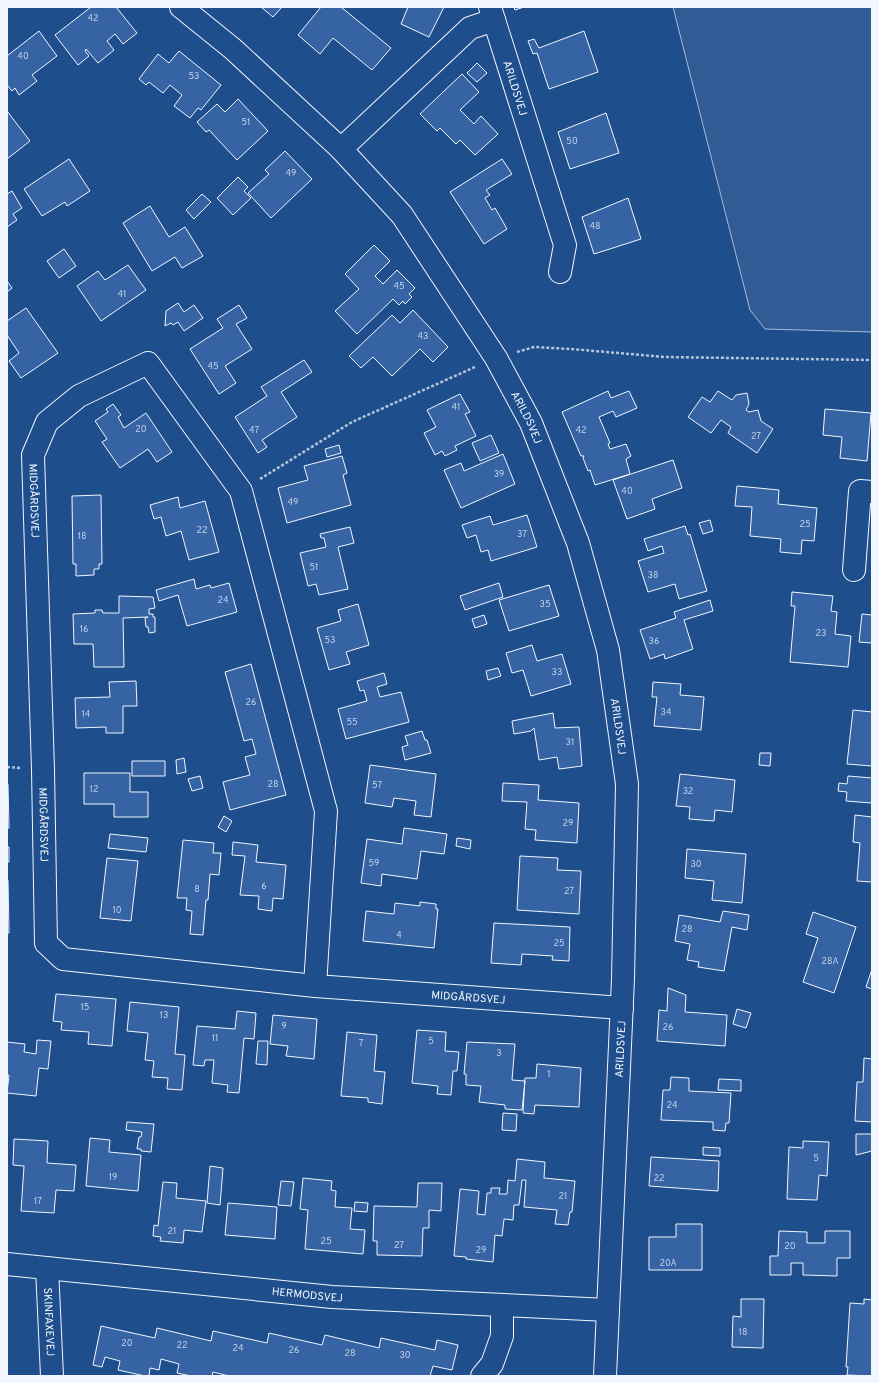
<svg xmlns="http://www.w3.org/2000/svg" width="879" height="1383" font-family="Overpass,sans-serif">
  <rect width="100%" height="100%" fill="#1f4e8c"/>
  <path fill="#305b95" stroke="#a8bbd7" d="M673,7H872V332L765,329L750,310Z"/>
  <path fill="#3563a3" stroke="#f2f6ff" d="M91,7H116L137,33L123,44L115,34L107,41L114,50L98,63L86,49L85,51L89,56L78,65L55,35Z
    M261,7H282L273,17Z
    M321,7H341L391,48L372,70L333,38L320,54L298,35Z
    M408,7H444L429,37L401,24Z
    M514,7H524L515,10Z
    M39,31L57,56L32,75L37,81L19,95L15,88L12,91L7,85V56Z
    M584,31L598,72L549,89L537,53L533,54L528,41L534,39L539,48Z
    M179,51L221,85L201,110L198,108L190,118L174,106L182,95L170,85L163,93L149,82L146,85L139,79L158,54L169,63Z
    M477,63L487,73L477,82L467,73Z
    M462,74L479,92L460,110L474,124L481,116L498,134L475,155L460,140L456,144L440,128L437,131L420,114Z
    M238,99L268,131L237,160L209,130L206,132L197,122L217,104L225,112Z
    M7,111L30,141L7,159Z
    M606,113L619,153L570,169L558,132Z
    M285,151L312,179L271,218L248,193L269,174L265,170Z
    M69,159L90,191L67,206L65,202L42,216L24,189Z
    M502,159L512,174L486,190L490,195L485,198L492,210L495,208L507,229L484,244L450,192Z
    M238,177L248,187L244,191L251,198L233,215L217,198Z
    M12,191L22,208L13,214L17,220L7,227V194Z
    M202,194L211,202L194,219L186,210Z
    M628,198L641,239L594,254L582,217Z
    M150,206L169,237L185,227L203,256L182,268L175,257L152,271L123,223Z
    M374,245L390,261L375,276L383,284L397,270L415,288L409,294L412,297L405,304L403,301L399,305L393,299L357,334L335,311L359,289L345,274Z
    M64,249L76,266L59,278L47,261Z
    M128,265L146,290L101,321L77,286L98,271L105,280Z
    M7,281L12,288L7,292Z
    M178,303L184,312L194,305L203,318L184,331L178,322L173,325L171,323L165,326L166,311Z
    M239,305L247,318L236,324L252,349L225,366L236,383L219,394L190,349L223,328L217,319Z
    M26,308L58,353L21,378L9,361L19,353L7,335V321Z
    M413,310L448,347L433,362L420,349L392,376L373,357L361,368L349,356L392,315L400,323Z
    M304,360L312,372L281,392L297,417L262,440L267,447L258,453L235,417L267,396L261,387Z
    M608,391L611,398L629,391L637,408L616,417L613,411L599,417L610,443L608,444L610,449L626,444L631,456L626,459L630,474L595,485L590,470L588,471L583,458L584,456H581L562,412Z
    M718,391L732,400L736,395L747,393L749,404L746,410L749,412L758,410L761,421L773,429L757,453L728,433L731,427L721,420L711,433L688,417L702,397L710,402Z
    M460,394L470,412L465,414L476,436L455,446L457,450L445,456L442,451L435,455L424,433L436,427L427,410Z
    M113,404L121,415L118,417L124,428L146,413L172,452L157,462L148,449L120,468L102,442L107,439L95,421L108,412L106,409Z
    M825,409L871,413L867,461L840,458L842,437L823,435Z
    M491,435L499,453L480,461L472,443Z
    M339,445L341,453L327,457L325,449Z
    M503,454L515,484L461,508L444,470L461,463L464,471Z
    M342,456L347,473L343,475L351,505L287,523L278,488L308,480L304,466Z
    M673,460L682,488L652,499L655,509L627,519L613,480Z
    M737,486L779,490L778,504L817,508L814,541L802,540L801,554L780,552L781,539L750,536L752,507L735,506Z
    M101,495L102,564H99V569H94V575L76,576V564H73L72,496Z
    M178,497L180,508L205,501L219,552L189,560L181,531L166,536L161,517L154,519L150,505Z
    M527,515L537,547L491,561L488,550L481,552L476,535L467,538L462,525L490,516L493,525Z
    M710,520L713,531L703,534L699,523Z
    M685,526L688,535L690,534L707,591L679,599L675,584L648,592L638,561L664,553L662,546L648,551L644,539Z
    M350,527L354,543L338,547L348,589L319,595L316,584L308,586L300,553L326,547L324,538H321L320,534Z
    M194,579L196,589L210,585L211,588L229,583L237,612L187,626L178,595L159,601L156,590Z
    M499,583L503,597L465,610L460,596Z
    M549,585L559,616L509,631L499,600Z
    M792,592L833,596L831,611L837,612L835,634L851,636L848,667L790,662L795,606H791Z
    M119,596L153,597L155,608L149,609V614H153V617H155V632L149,633L148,627H146L145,618L148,617L123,618L124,667H94L93,644H74L73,614L95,613V610H102L103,613H119Z
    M710,600L713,611L684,620L693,649L665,659L664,654L650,659L640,630L676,618L674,612Z
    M358,604L369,645L346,652L350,664L329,670L317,628L341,621L338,610Z
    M862,614L872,615V643L859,642Z
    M484,615L487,624L475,628L472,619Z
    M532,645L537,661L562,654L571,684L531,696L523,670L512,673L506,653Z
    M251,664L286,795L230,810L223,782L250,775L245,757L256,754L252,739L244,741L225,672Z
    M498,668L501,676L488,680L486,671Z
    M384,673L387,684L377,687L380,697L401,692L409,722L346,739L338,709L367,701L364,690L360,691L357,681Z
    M136,681L137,706H123V733H106V727L76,728L75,698L110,697L109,682Z
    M653,682L681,684L680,695L704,697L701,730L654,726L657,697H652Z
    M853,710L872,712V766L847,764Z
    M553,713L555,728L579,727L582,766L559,769L557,757L539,760L534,728L531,731L514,734L512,721Z
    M422,731L425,740H427L431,753L405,760L402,747L408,745L405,736Z
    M760,753H771L770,766L759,765Z
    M184,758L186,772L177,774L176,760Z
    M132,761H165V776H132Z
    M370,765L436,774L431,817L414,815L416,801L394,798L392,807L365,803Z
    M84,773H130V792H148V817H114V804H84Z
    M680,774L735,780L732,812L715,810L714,821L689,819L690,807L676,806Z
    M200,776L203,788L192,791L188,779Z
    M848,776L872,778V803L846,801L847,792L838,791L839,783L847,784Z
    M503,783L539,785L538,800L579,803L577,843L535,840L536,830L525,829L527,802L502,801Z
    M7,784H8L9,828H7Z
    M855,815L872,817V882L857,881L860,843L853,842Z
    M224,816L232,821L226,832L218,827Z
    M404,828L447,834L444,854L421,851L417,879L382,874L381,886L361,883L367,839L402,844Z
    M110,834L148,838L146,852L108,848Z
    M457,838L471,840L470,849L456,846Z
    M183,840L214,843L213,853H221L219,875L210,874L208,900H206L203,935L190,934L192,911L186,910L187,898H177Z
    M233,842L258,845L256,862L286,865L283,899L273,898L272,911L258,909L259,896L240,895L245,856L232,855Z
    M7,847H9V862H7Z
    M687,849L746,854L742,903L712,900L714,881L685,878Z
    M520,856L558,858L557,870L581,871L579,914L517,910Z
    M107,858L138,861L131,921L100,918Z
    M7,880H8L9,933H7Z
    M420,902L436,904V909H438L434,948L363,941L366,911L394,914L395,903L420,906Z
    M723,911L749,915L747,930L732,927L724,971L698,967L699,962L687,960L690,944L675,941L679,915L720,922Z
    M813,912L856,927L834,993L803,982L818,938L806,934Z
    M494,923L570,927L569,961L552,960L553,956L522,954L521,965L491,963Z
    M872,969V989L866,987Z
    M668,988L686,995L685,1012L727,1015L725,1046L657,1041L659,1010L667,1011Z
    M56,994L116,999L112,1046L88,1044L89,1032L61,1030L62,1022L53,1021Z
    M130,1002L179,1007L175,1054L185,1055L182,1090L167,1089L168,1078L152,1077L154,1061L145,1060L148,1033L127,1031Z
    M737,1009L751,1013L746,1028L733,1024Z
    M237,1011L256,1013L254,1039L244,1038L239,1093L227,1092L228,1085L212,1083L214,1060H205L204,1066L193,1065L197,1026L235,1029Z
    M273,1015L317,1019L314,1059L286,1056L288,1046L270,1044Z
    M417,1030L446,1032L445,1051L459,1052L457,1071H453L451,1095L437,1094L438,1086L412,1083Z
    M347,1032L377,1035L374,1071L385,1072L382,1104L368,1102V1098L341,1096Z
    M37,1040L51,1041L48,1069L39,1068L36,1096L7,1093L9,1075H7V1042L25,1044L24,1052L36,1054Z
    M258,1041H268L267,1065L256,1064Z
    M467,1042L515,1044L512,1080L525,1081L522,1110L505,1109V1105L479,1102L481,1086L466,1085V1074H464Z
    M864,1058L872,1059V1122L855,1121L857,1082H863Z
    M537,1064L581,1068L579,1107L535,1105L534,1114L523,1113L525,1078H536Z
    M671,1077L689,1078V1091L731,1093L729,1123H726L725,1131L713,1130V1122L661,1120L663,1090H670Z
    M719,1079L741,1080V1091L718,1090Z
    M503,1113L517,1114L516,1131L502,1130Z
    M127,1122L154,1124L151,1152L141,1151V1149H137L139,1137H141L142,1132L126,1130Z
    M856,1134H872V1151L856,1155Z
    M90,1138L110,1140L109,1152L141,1155L138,1191L86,1186Z
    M14,1139L48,1141L47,1163L76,1165L74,1191L56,1190L54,1213L21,1211L24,1166L13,1165Z
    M803,1141L829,1142L827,1176L819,1175L817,1200L787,1199L789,1147L803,1148Z
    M703,1147L720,1148V1156L703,1155Z
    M651,1157L719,1161L718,1191L649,1186Z
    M517,1159L545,1162L544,1178L575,1181L572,1212H570L568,1225L555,1224L557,1210L524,1207L526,1180H522L519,1205H514L513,1220L504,1219L502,1236L495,1235L493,1262L466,1259V1257L454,1256L460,1189L479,1191L477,1214L485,1215L487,1193H491V1188H500L499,1194H507L508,1180L515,1181Z
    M210,1166L223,1168L220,1205L207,1203Z
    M303,1178L332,1181L331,1190L336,1191L335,1207L352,1208L350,1229L365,1230L363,1254L305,1249L308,1210L300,1209Z
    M281,1181L294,1182L291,1206L278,1205Z
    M163,1182L177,1183L176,1198L206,1201L202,1232L184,1230L183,1243L160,1241L161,1237L153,1236L154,1225L158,1226Z
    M418,1183H442L441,1211L429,1210V1228H423L422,1256L377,1255V1241H373L374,1206L417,1207Z
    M355,1202L368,1203L367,1212L354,1211Z
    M228,1203L277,1207L275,1239L225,1235Z
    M676,1224H702V1270H649V1237H676Z
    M779,1231L807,1232V1243H825V1231H850V1258H837V1276L803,1275V1263H791V1275H770V1256H778Z
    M741,1299H764L763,1348L732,1347L733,1316L741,1317Z
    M864,1299L872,1300V1376L847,1375L848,1367H846L850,1303L864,1304Z
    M101,1326L155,1338L157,1328L211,1341L213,1331L267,1343L269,1333L322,1345L325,1335L379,1348L381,1338L435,1350L437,1340L458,1345L452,1370L433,1366L430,1376H229L213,1372L212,1376H191L177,1373L179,1364L161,1359L159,1370L150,1368L149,1376H145L118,1370L120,1361L105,1357L102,1367L93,1365Z"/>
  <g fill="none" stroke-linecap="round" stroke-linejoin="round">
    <defs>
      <g id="minor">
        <path id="s1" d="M181,7L233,49L341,149L402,215L496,358L531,423L578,543L608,650L627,784L623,979L605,1376"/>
        <path id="s2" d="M490,7L565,245L560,272"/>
        <path d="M341,149L470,28L494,20"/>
        <path d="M854,570L860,491L872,492"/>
        <path id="s3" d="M315,986L326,811L241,491L148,363L79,396L47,422L33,455L43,770L46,943L63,959L315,986L622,1008"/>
        <path id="s4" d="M7,1264L332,1297L608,1310"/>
        <path id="s5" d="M47,1268L52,1376"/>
        <path d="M482,1376L492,1364L502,1336V1305"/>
      </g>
    </defs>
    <use href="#minor" stroke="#f2f6ff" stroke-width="24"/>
    <path stroke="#b3c4dc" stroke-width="2.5" stroke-dasharray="3 2" stroke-linecap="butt" d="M517,352L534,347L571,349L665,357L872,360
      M260,479L352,422L475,367
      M7,767L20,768"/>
    <use href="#minor" stroke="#1f4e8c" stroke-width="22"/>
  </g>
  <g text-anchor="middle" stroke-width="3" stroke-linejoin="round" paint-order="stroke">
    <g font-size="9" fill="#c3d1e8">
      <text x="93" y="21">42</text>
      <text x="23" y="59">40</text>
      <text x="194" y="79">53</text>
      <text x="246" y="125">51</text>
      <text x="572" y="144">50</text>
      <text x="291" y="176">49</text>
      <text x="595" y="229">48</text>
      <text x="399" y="289">45</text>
      <text x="122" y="297">41</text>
      <text x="423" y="339">43</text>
      <text x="213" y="369">45</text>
      <text x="456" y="410">41</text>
      <text x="141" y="432">20</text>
      <text x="254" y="433">47</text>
      <text x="581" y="433">42</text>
      <text x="756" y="439">27</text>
      <text x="499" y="477">39</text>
      <text x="627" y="494">40</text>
      <text x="293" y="505">49</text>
      <text x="805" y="527">25</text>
      <text x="202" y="533">22</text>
      <text x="522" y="537">37</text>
      <text x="82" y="539">18</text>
      <text x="314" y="570">51</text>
      <text x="653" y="578">38</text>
      <text x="223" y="603">24</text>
      <text x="545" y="607">35</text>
      <text x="84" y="632">16</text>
      <text x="821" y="636">23</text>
      <text x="330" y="643">53</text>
      <text x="654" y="644">36</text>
      <text x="557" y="675">33</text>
      <text x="251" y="705">26</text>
      <text x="666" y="715">34</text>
      <text x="86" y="717">14</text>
      <text x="352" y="725">55</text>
      <text x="570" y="745">31</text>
      <text x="273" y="787">28</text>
      <text x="377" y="788">57</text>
      <text x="94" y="792">12</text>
      <text x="688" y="794">32</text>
      <text x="568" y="826">29</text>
      <text x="374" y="866">59</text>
      <text x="696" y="867">30</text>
      <text x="264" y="889">6</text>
      <text x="197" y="892">8</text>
      <text x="569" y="894">27</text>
      <text x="117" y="913">10</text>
      <text x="687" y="932">28</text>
      <text x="399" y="938">4</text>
      <text x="559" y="946">25</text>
      <text x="830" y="964">28A</text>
      <text x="85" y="1010">15</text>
      <text x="164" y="1018">13</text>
      <text x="284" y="1029">9</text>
      <text x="668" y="1030">26</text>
      <text x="215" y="1041">11</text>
      <text x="431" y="1044">5</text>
      <text x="361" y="1046">7</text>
      <text x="499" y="1056">3</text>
      <text x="549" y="1077">1</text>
      <text x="672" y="1108">24</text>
      <text x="816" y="1161">5</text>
      <text x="113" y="1180">19</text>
      <text x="659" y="1181">22</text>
      <text x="563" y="1199">21</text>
      <text x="38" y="1204">17</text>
      <text x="172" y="1234">21</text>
      <text x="326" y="1244">25</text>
      <text x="399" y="1248">27</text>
      <text x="790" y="1249">20</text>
      <text x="481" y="1253">29</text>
      <text x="668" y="1266">20A</text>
      <text x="743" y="1335">18</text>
      <text x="127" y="1346">20</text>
      <text x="182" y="1348">22</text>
      <text x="238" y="1351">24</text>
      <text x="294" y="1353">26</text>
      <text x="350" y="1356">28</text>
      <text x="405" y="1358">30</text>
    </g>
    <g font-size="11" fill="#f2f6ff" stroke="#1f4e8c">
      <text dy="4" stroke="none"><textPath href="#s2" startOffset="85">ARILDSVEJ</textPath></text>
      <text dy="4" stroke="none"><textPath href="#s1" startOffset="542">ARILDSVEJ</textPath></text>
      <text dy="4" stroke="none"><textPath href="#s3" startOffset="864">MIDGÅRDSVEJ</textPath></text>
      <text dy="4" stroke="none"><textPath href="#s1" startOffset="866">ARILDSVEJ</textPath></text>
      <text dy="4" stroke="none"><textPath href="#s3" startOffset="1188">MIDGÅRDSVEJ</textPath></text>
      <text dy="4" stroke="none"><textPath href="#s3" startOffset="1737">MIDGÅRDSVEJ</textPath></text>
      <text transform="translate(620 1049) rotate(-87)" y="4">ARILDSVEJ</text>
      <text dy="4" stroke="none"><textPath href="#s4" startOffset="302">HERMODSVEJ</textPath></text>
      <text dy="4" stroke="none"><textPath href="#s5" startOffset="54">SKINFAXEVEJ</textPath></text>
    </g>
  </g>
  <rect width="879" height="1383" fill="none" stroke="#f2f6ff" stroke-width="16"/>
</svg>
